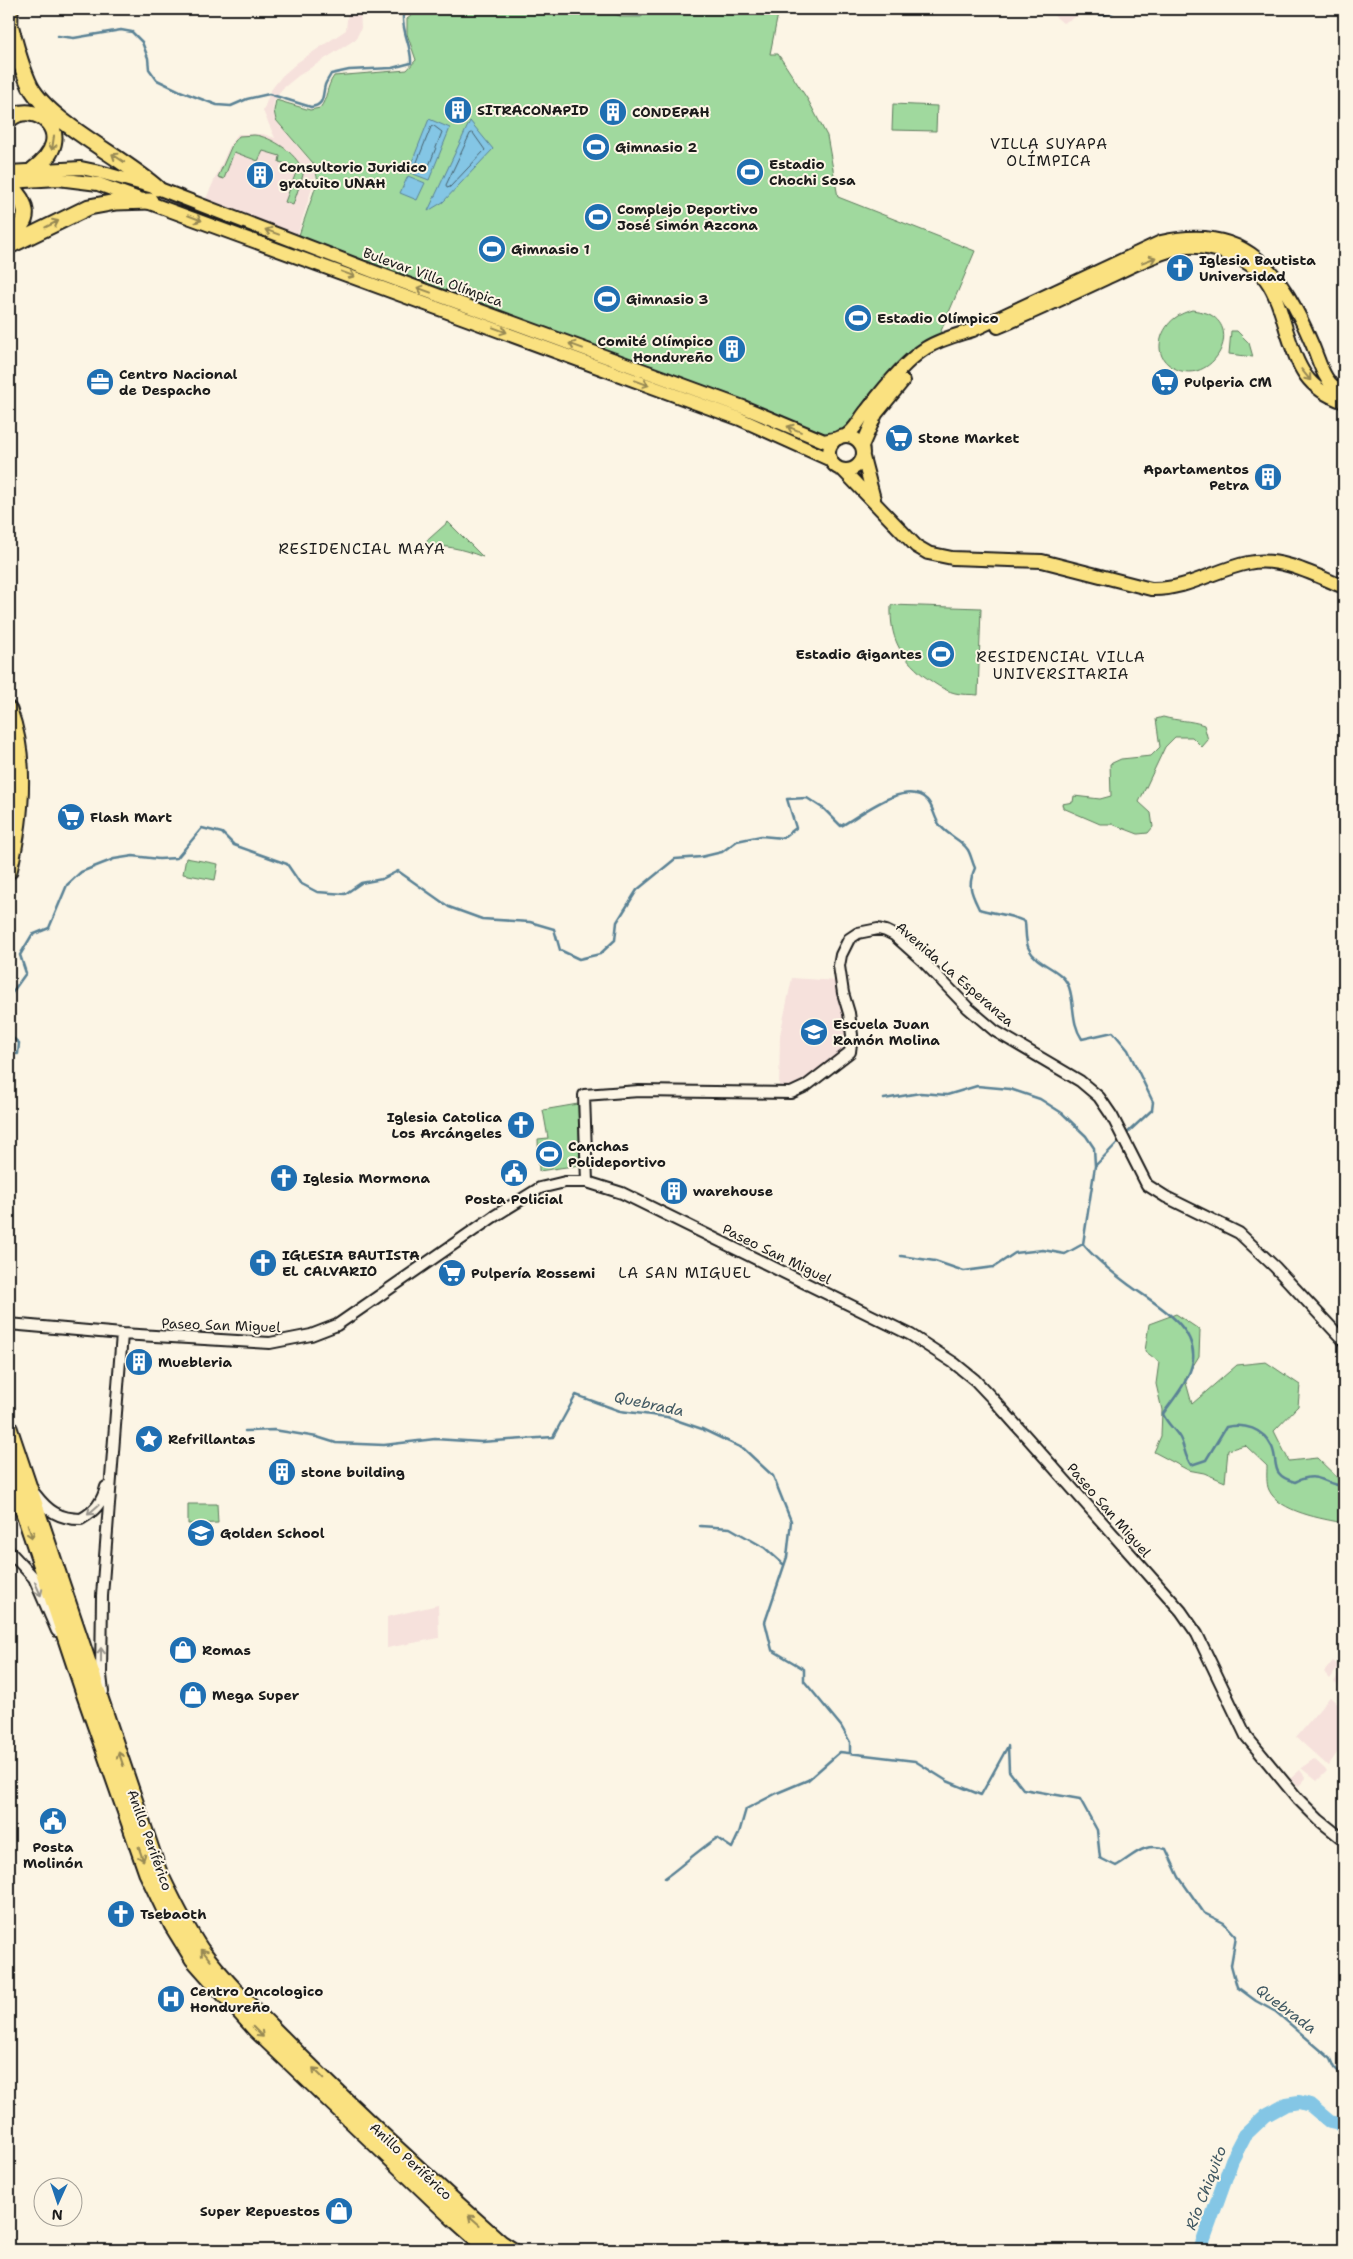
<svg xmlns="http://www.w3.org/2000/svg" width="1353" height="2259" font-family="'Shantell Sans',sans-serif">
  <rect width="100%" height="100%" fill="#fcf5e5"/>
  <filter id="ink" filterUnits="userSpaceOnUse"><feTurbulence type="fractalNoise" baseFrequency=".02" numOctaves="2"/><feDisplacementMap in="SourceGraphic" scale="10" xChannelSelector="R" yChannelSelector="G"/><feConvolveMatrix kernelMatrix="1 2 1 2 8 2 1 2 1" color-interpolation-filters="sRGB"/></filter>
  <g filter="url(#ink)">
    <path fill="#f6e1dc" d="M348,9H360L361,28L356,39L298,76L282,89L274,101L273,111L276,121L310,161L316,175L297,237L204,203L231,143L238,134H263L275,138L263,111L271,90L282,76L298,62L346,30Z
      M1046,9H1092L1063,23Z
      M792,978L838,981L846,1028V1042L842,1052L799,1085L779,1091L780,1035Z
      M438,1605L439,1638L387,1648V1617Z
      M1333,1661L1339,1666L1330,1679L1324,1672Z
      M1342,1668L1344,1669V1683L1340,1687L1334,1682Z
      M1330,1697L1344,1710V1743L1328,1766L1296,1737Z
      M1314,1759L1327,1771L1317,1781L1301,1768Z
      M1300,1770L1306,1778L1299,1786L1290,1779Z"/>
    <path fill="#a0d99e" stroke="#5e7a5d" d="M420,9L586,10L603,9L622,17H641L653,9H707L737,15L779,9L770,54H778L808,100L827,136L838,197L975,251L938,338L849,426L835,433H824L298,238L318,180L313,163L276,120L274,111L276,100L310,110L320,108C328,98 326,87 334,76L407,70L416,60L407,34V19Z
      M893,104L937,106L936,131L892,130Z
      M254,135C271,136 302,156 303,175L293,205L285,202L298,167L279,162L280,156L263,151L258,161L234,152L224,179L218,177L232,145L239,136Z
      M1192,310C1198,311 1206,312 1211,315C1245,335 1204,393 1168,364C1153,352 1161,328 1175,318C1180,314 1186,312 1192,310Z
      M1231,331H1237L1249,343L1253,357L1229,354Z
      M448,522L483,557C460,548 445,545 421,546Z
      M891,605L981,608L978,695C971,694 962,695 955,693C943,690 934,683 924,676C899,655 890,638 891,605Z
      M1163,717C1177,721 1190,720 1204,725L1208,740L1202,747L1192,737H1175L1165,747L1139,802L1151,813L1153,827L1148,833L1138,834L1112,824H1100L1063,808L1062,804L1073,802L1074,796L1100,799L1111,796L1110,764L1121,759L1151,756L1160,747L1156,719Z
      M186,858L218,864L215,880L183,874Z
      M578,1104L580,1165L539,1171L538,1139L548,1138L543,1110Z
      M1176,1314L1200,1330L1199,1356L1185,1379L1192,1404L1237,1365L1266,1362L1300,1385L1298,1406L1274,1431L1289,1461L1317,1458L1344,1484V1523C1323,1519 1279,1512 1269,1490C1266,1484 1267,1473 1267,1466L1245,1445L1228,1450L1225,1482L1204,1473L1188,1470L1154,1452L1161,1436L1162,1410L1156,1384L1159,1362L1145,1351L1149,1324Z
      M188,1504H217L218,1523L188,1524Z"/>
    <path fill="#84c6e5" stroke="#5a8295" d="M429,119L450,128L429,180L408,172Z
      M470,121L493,149L443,202L428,211Z
      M408,176L425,183L417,200L400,193Z"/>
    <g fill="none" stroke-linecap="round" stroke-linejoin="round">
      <path stroke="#46606c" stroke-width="1" d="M434,126L442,132L427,171L425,173L415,167L431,127Z
        M473,133L485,150L450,187L447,188L446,185L470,134Z"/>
      <path stroke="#5a8295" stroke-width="2.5" d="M610,9L622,14L640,15L647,9
        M719,9L740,12L753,9
        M1084,9C1095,16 1107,17 1117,9
        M58,36L74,38L121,30L132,32L142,42L148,58L149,69L157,80L180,91L217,105L231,106L247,99L269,94L311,107C325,105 322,96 325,85C326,82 329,78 331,74L349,70L392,68L411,63C412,47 402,33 403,16L413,9
        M9,997L26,973L20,955L32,935L49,928L67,885L81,872L114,859L133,856L159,859L177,858L202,828L222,833L234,845L287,864L300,883L317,892L345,894L361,883L382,879L398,871L449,907L482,919L530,922L554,929L560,950L579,959L600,954L615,940L617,922L637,890L675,859L701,857L722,852L737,841L761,836L783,838L796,828L787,799L807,798L824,809L841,826C860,816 905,778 927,800C933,806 934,817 939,824C946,835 961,839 968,850C971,855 972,862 975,868C967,886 971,892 979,909C994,914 1011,914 1025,922C1026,930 1025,942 1029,949C1037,966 1062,968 1069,987C1075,1005 1071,1023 1082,1039L1113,1032L1128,1050L1153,1102L1152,1110L1125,1135
        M9,1035L19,1043L18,1054L9,1053
        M884,1099L920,1093L947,1095L977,1086L1010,1089L1040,1099L1062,1113L1086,1136L1094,1148L1095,1166
        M1121,1139L1095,1166L1083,1244C1095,1259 1113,1273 1129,1285C1152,1302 1197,1325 1193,1360C1190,1380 1174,1398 1163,1414C1167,1424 1175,1429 1180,1438C1185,1447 1184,1455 1191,1465L1206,1460L1226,1427C1244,1423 1263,1428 1272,1447C1279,1463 1269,1475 1295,1482C1320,1470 1324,1485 1344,1486
        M901,1256L935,1261L964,1271L994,1267L1015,1253L1043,1250L1065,1254L1083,1244
        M245,1431L274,1430L317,1437L336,1443L384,1445L435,1439L481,1442L553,1437L576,1395L620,1411L667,1417L702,1429L744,1449L773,1476L791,1521L787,1557L765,1622L772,1650L804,1669V1681L841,1726L850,1742V1753
        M700,1526L730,1528L765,1548L783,1564
        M665,1878C683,1865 698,1850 717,1838L732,1848L739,1833L746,1809L777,1793L808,1780L840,1752L915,1761L947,1781L981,1795L1008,1746L1009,1771L1023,1789L1080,1799L1097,1830L1100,1858L1116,1866C1135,1855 1143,1842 1166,1849L1179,1877L1204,1913L1224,1923L1236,1936L1231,1965L1237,1987L1256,2001L1276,2012L1331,2059L1335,2068L1344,2077"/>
      <path stroke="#84c6e5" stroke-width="14" d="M1200,2250L1232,2160L1245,2135L1266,2115L1286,2104L1299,2102L1310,2105L1330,2122L1344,2125"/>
      <defs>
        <path id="minor" d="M587,1182L584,1095L639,1091L791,1093L806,1086L850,1052L852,1035L849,1013L843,993L839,966L841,955L849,939L858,933L878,929L886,931L894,935L922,960L968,1008L995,1031L1080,1081L1099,1097L1112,1116L1147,1185L1166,1197L1239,1233L1275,1267L1344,1341
          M9,1324L122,1334L270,1343L311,1335L337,1325L493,1217L540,1188L565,1182H587L622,1193L911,1335L954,1363L975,1380L992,1398L1181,1611L1197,1634L1246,1736L1298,1799L1319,1820L1344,1840
          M35,1494C48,1511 59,1519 81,1519C95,1511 102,1503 106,1487
          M9,1551L34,1578L57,1631
          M103,1692L101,1675L102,1596L122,1334"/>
        <path id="major" d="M9,172L81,168L100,172L157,188L372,271L743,407L824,441L839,438
          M9,182L58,179L98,184L740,419L831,460
          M998,327C1033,312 1068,296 1102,280C1124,270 1156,253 1180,248C1206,243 1250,257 1266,280C1276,294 1281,312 1286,329C1298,365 1304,388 1344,402
          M845,436C856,430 859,419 867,410C882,390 905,361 926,348C940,339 957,335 973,330L1161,242C1247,222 1282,273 1312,344C1321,365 1323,383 1344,394
          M829 453a17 17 0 1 1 34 0a17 17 0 1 1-34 0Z
          M862,446L876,414L903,381
          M863,457L874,499
          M843,470L916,546L928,553L952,558L1042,561L1151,589C1187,590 1214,570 1248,563C1281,556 1314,575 1344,587"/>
        <path id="highway" d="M11,28C16,48 21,67 30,86C50,123 123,157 157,188
          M9,65L10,9
          M9,120C33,97 82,134 33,170
          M9,185C26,201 35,221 9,234
          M9,246L89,207L116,202L150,201
          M9,710C28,761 21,820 9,871
          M9,1428L158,1870C171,1897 184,1925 201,1950C229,1988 266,2021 299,2055C365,2120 432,2182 501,2243L512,2250
          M9,1468L84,1693L147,1873L172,1925L193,1959L256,2030L453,2218L489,2250"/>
      </defs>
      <use href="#minor" stroke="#1c1c1c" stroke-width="14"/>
      <use href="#major" stroke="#1c1c1c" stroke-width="16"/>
      <use href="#highway" stroke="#1c1c1c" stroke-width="19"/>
      <use href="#minor" stroke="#fcf5e5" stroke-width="10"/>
      <use href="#major" stroke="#fae180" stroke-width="12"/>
      <use href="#highway" stroke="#fae180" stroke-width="15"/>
    </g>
    <defs><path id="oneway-shaft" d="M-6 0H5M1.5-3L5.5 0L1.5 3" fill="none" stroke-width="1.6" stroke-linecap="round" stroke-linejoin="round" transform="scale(1.25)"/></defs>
    <g stroke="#968853">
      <use href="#oneway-shaft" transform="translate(53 143) rotate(98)"/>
      <use href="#oneway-shaft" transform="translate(118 158) rotate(-146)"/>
      <use href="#oneway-shaft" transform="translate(195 218) rotate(21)"/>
      <use href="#oneway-shaft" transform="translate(52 224) rotate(-26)"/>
      <use href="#oneway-shaft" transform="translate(272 232) rotate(-160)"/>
      <use href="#oneway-shaft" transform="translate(1149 260) rotate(-21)"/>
      <use href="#oneway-shaft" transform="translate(348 274) rotate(20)"/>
      <use href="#oneway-shaft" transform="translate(424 290) rotate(-160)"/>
      <use href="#oneway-shaft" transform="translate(500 330) rotate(20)"/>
      <use href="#oneway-shaft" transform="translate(576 346) rotate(-160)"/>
      <use href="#oneway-shaft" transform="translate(1306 375) rotate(51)"/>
      <use href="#oneway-shaft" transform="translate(642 383) rotate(20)"/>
      <use href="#oneway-shaft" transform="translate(794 429) rotate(-158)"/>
      <use href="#oneway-shaft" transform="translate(30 1531) rotate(72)"/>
      <use href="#oneway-shaft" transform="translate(121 1759) rotate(-109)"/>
      <use href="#oneway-shaft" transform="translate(141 1854) rotate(71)"/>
      <use href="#oneway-shaft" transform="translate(206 1955) rotate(-129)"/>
      <use href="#oneway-shaft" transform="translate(258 2032) rotate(45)"/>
      <use href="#oneway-shaft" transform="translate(318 2073) rotate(-135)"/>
      <use href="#oneway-shaft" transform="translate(474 2220) rotate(-139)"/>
    </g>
    <g stroke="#97938b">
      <use href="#oneway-shaft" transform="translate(93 1510) rotate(139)"/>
      <use href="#oneway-shaft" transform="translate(38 1589) rotate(66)"/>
      <use href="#oneway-shaft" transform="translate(101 1655) rotate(-90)"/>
    </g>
  </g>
  <defs>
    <symbol id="building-disc" viewBox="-11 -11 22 22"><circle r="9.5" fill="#1f6fb2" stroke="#fcf5e5"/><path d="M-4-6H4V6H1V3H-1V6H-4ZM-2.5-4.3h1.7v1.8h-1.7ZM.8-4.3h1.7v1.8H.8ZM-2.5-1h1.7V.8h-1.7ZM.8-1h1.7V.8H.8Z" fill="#fff"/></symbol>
    <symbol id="stadium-disc" viewBox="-11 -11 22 22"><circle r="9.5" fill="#1f6fb2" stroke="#fcf5e5"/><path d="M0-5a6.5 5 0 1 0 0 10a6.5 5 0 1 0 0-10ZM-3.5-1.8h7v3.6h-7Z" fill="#fff"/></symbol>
    <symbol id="church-disc" viewBox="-11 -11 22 22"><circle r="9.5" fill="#1f6fb2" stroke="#fcf5e5"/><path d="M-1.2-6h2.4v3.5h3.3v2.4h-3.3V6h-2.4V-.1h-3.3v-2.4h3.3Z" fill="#fff"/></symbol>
    <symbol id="office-disc" viewBox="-11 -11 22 22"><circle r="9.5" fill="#1f6fb2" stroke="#fcf5e5"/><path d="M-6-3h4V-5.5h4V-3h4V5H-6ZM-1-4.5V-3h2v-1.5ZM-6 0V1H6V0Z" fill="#fff"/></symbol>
    <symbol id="supermarket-disc" viewBox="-11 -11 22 22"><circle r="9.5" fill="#1f6fb2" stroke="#fcf5e5"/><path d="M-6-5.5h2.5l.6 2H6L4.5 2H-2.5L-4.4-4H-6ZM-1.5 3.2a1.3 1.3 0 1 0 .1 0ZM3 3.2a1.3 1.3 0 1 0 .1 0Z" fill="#fff"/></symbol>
    <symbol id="school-disc" viewBox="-11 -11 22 22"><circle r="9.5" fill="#1f6fb2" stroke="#fcf5e5"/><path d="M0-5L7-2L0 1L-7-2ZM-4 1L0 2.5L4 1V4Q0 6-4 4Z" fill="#fff"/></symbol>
    <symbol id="civic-disc" viewBox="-11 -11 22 22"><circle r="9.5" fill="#1f6fb2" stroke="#fcf5e5"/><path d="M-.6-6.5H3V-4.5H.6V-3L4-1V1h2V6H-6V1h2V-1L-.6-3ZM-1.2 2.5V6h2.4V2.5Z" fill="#fff"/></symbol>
    <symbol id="sight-disc" viewBox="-11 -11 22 22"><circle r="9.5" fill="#1f6fb2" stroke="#fcf5e5"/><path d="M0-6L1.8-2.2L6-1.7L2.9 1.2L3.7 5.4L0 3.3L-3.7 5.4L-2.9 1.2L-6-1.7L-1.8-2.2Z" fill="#fff"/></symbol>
    <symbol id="shop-disc" viewBox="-11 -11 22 22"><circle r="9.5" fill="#1f6fb2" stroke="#fcf5e5"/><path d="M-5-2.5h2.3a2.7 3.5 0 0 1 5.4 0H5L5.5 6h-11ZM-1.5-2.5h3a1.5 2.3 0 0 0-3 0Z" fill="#fff"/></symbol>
    <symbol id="hospital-disc" viewBox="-11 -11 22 22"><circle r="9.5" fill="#1f6fb2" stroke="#fcf5e5"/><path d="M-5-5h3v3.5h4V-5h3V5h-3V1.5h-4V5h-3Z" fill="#fff"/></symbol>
  </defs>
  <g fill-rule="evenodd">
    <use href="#building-disc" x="442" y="94" width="32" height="32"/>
    <use href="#building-disc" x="597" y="96" width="32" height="32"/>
    <use href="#stadium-disc" x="580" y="131" width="32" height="32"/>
    <use href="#stadium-disc" x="734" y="156" width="32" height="32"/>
    <use href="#building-disc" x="244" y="159" width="32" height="32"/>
    <use href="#stadium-disc" x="582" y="201" width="32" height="32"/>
    <use href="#stadium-disc" x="476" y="233" width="32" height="32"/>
    <use href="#church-disc" x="1164" y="252" width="32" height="32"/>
    <use href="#stadium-disc" x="591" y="283" width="32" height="32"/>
    <use href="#stadium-disc" x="842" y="302" width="32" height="32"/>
    <use href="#building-disc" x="716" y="333" width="32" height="32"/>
    <use href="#office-disc" x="84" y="366" width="32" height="32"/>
    <use href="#supermarket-disc" x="1149" y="366" width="32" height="32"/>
    <use href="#supermarket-disc" x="883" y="422" width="32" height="32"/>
    <use href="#building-disc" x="1252" y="461" width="32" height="32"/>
    <use href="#stadium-disc" x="925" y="638" width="32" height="32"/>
    <use href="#supermarket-disc" x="55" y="801" width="32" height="32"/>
    <use href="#school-disc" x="798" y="1016" width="32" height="32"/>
    <use href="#church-disc" x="505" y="1109" width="32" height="32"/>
    <use href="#stadium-disc" x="533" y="1138" width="32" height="32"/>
    <use href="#civic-disc" x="498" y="1157" width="32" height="32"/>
    <use href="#church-disc" x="268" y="1162" width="32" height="32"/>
    <use href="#building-disc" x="658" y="1175" width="32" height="32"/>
    <use href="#church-disc" x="247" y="1247" width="32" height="32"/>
    <use href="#supermarket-disc" x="436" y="1257" width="32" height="32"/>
    <use href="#building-disc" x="123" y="1346" width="32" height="32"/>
    <use href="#sight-disc" x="133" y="1423" width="32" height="32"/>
    <use href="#building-disc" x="266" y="1456" width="32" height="32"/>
    <use href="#school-disc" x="185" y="1517" width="32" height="32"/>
    <use href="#shop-disc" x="167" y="1634" width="32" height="32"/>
    <use href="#shop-disc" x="177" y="1679" width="32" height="32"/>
    <use href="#civic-disc" x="37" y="1805" width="32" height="32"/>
    <use href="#church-disc" x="105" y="1898" width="32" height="32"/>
    <use href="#hospital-disc" x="155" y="1983" width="32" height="32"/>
    <use href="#shop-disc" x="323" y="2195" width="32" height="32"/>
  </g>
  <g text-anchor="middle" stroke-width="4" stroke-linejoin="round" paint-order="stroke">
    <g font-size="14" font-weight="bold" fill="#1c1c1c" stroke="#fcf5e5" text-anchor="start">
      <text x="477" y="115">SITRACONAPID</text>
      <text x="632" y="117">CONDEPAH</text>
      <text x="615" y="152">Gimnasio 2</text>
      <text x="769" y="169">Estadio<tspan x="769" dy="16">Chochi Sosa</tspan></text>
      <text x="279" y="172">Consultorio Juridico<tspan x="279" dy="16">gratuito UNAH</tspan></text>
      <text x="617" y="214">Complejo Deportivo<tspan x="617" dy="16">José Simón Azcona</tspan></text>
      <text x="511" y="254">Gimnasio 1</text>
      <text x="1199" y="265">Iglesia Bautista<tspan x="1199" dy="16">Universidad</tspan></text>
      <text x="626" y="304">Gimnasio 3</text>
      <text x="877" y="323">Estadio Olímpico</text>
      <text x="713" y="346" text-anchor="end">Comité Olímpico<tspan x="713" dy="16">Hondureño</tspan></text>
      <text x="119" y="379">Centro Nacional<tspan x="119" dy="16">de Despacho</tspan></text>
      <text x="1184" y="387">Pulperia CM</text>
      <text x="918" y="443">Stone Market</text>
      <text x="1249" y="474" text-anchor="end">Apartamentos<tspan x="1249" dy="16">Petra</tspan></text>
      <text x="922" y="659" text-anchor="end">Estadio Gigantes</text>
      <text x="90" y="822">Flash Mart</text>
      <text x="833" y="1029">Escuela Juan<tspan x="833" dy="16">Ramón Molina</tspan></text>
      <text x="502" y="1122" text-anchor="end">Iglesia Catolica<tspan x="502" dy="16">Los Arcángeles</tspan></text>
      <text x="568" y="1151">Canchas<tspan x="568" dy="16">Polideportivo</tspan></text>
      <text x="303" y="1183">Iglesia Mormona</text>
      <text x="693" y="1196">warehouse</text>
      <text x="514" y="1204" text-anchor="middle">Posta Policial</text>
      <text x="282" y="1260">IGLESIA BAUTISTA<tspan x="282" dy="16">EL CALVARIO</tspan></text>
      <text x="471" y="1278">Pulpería Rossemi</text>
      <text x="158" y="1367">Muebleria</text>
      <text x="168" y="1444">Refrillantas</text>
      <text x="301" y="1477">stone building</text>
      <text x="220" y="1538">Golden School</text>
      <text x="202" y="1655">Romas</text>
      <text x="212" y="1700">Mega Super</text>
      <text x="53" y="1852" text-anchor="middle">Posta<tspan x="53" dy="16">Molinón</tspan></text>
      <text x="140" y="1919">Tsebaoth</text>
      <text x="190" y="1996">Centro Oncologico<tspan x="190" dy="16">Hondureño</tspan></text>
      <text x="320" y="2216" text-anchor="end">Super Repuestos</text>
    </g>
    <g font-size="14" fill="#1c1c1c" stroke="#fcf5e5">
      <text transform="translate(433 277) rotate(20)" y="5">Bulevar Villa Olímpica</text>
      <text transform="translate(955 974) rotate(41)" y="5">Avenida La Esperanza</text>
      <text transform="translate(777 1254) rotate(26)" y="5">Paseo San Miguel</text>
      <text transform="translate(221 1325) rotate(2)" y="5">Paseo San Miguel</text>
      <text transform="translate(1109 1510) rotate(49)" y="5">Paseo San Miguel</text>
      <text transform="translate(150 1840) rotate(70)" y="5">Anillo Periférico</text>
      <text transform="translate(411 2161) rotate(43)" y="5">Anillo Periférico</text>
    </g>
    <g font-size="15" letter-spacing="1" fill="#1c1c1c" stroke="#fcf5e5">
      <text x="1049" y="149">VILLA SUYAPA<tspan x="1049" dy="17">OLÍMPICA</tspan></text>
      <text x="362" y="554">RESIDENCIAL MAYA</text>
      <text x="1061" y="662">RESIDENCIAL VILLA<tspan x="1061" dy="17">UNIVERSITARIA</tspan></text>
      <text x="685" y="1278">LA SAN MIGUEL</text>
    </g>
    <g font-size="15" font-style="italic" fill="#405862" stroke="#fcf5e5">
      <text transform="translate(649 1404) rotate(12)" y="5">Quebrada</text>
      <text transform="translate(1286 2009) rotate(37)" y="5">Quebrada</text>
      <text transform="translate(1206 2188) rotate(-69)" y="5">Río Chiquito</text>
    </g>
  </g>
  <rect width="1353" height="2259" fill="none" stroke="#fcf5e5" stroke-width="30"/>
  <rect x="15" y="15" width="1323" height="2229" fill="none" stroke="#1c1c1c" stroke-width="2" filter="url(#ink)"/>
  <g transform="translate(58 2202) rotate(183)"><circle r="24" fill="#fcf5e5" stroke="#a29e95"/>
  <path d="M0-4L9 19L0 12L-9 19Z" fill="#1f6fb2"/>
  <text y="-8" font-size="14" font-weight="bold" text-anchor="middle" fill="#1c1c1c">N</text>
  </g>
</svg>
